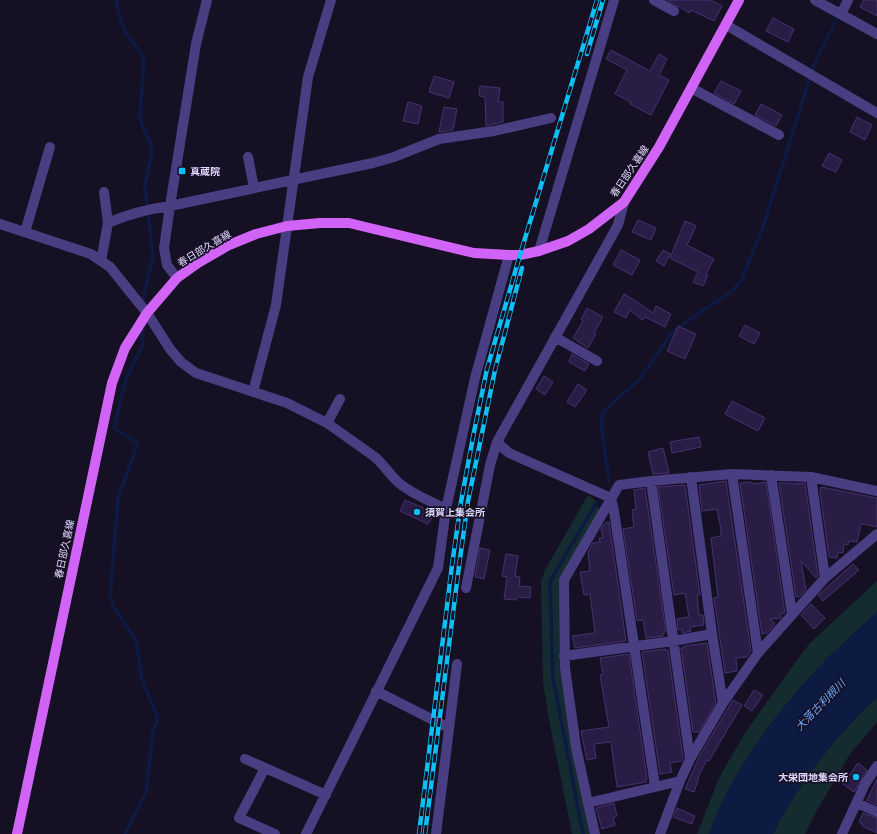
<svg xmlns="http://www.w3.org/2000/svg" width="877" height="834" font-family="'Golos Text','Noto Sans JP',sans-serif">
  <rect width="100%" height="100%" fill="#161025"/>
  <path fill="#142c2f" d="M588,495L594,499L600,511L560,579V668L580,780L592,834H572L549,720L543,682L541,581L545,570Z
    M877,581V612C857,631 836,649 817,669C773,717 732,771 709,834H697L719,778L745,733L786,675L809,644Z
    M877,697V722L850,754L816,812L805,834H773C798,783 836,736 877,697Z"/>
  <path fill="#0d1a42" d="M877,612V697C836,736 798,783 773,834H709C732,771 773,717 817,669C836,649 857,630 877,612Z"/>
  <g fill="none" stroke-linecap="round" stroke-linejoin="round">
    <path stroke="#0d1a42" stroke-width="3.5" d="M116,0C118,11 120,22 125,31C131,42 141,49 144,62L140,115L142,126L151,144L152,152L145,185L153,257L144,294L143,305
      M609,481L601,423L603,413L610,405L639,380L671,334L686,322L731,292L741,281L762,230L814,65L836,21
      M125,834L146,793L153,731L157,722V716L142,679L136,641L113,606L110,595L118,498L138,443L114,428L126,379L142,346L143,325
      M583,834L553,678L550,581L597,502"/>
  </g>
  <path fill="#2a1d45" stroke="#453170" d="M667,0H711L722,6L714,21L691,10L690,13Z
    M864,0H877V16L860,7Z
    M773,18L794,29L788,42L766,31Z
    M611,50L650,71L659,54L667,59L659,75L669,80L651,115L630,104L631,102L615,94L627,70L606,59Z
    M434,76L454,82L449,98L429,92Z
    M721,81L741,91L734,104L714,93Z
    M480,86L500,88L498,102H503V122L486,126L485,97L479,96Z
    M408,102L422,106L418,124L403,121Z
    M761,104L782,115L776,126L755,115Z
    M444,107L457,109L453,130L441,132H439Z
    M857,117L872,125L865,140L850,132Z
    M829,153L842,160L836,172L822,166Z
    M638,220L656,228L651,240L632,232Z
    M685,221L696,226L687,245L714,259L706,274L708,275L703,286L693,282L698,272L670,258Z
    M621,250L640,260L632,275L613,265Z
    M663,250L670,254L664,266L656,261Z
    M624,294L639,303L653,313L656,306L671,314L665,327L645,317L642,320L630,310L626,318L614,312Z
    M587,308L603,317L594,333L596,334L588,348L573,338L583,321L581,319Z
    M745,325L760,333L754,344L739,336Z
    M678,326L696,334L685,359L667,351Z
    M572,354L589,364L585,371L569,362Z
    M544,376L553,382L545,395L536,389Z
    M578,384L587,390L575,407L567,402Z
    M732,401L765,418L758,431L725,414Z
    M699,437L701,447L672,453L670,442Z
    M663,448L669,473L653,474L648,452Z
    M726,481L751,651L747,657L736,658L737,671L725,673L714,598L718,597L711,538L721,536V530L717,509L702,511L699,485Z
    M752,482V484L766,482L785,613L780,614L781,618L770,619L775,624L767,633L762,634L740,483Z
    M779,483H791V484L805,483L818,576L816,578L801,561L806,590L800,596L796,597Z
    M685,485L700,595H697L699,615H703L704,625L690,627L691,631L682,633V629L678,630L677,619L689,617L685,593L674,595L658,487Z
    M821,487L877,498V527L862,524L861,525L857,542L849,541L848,545L844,544L843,553L838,552L837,558L829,557L820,492Z
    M645,488L666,632H663V636L646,638L643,620L637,621L623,529L634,527L632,510L636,509L634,490Z
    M405,500L435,513L428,524L400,511Z
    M609,522L626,641L575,648L572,636L595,633L590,594L584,595L580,572L590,571L588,552L593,543L600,542L599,538H603L601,528L605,523Z
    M480,548L490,550L484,579L475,577Z
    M506,554L518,556L515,576L520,577L519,586L531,587L530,598L517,597L516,600L504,599L507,577L502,576Z
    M853,564L859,570L823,601L818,595Z
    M811,604L825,618L814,629L801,615Z
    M707,643L716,703L699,732H693L681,648H684V646Z
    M665,649V650H668L683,758L682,761L670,763L672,772L660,774L642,652Z
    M629,654L647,779H646V782L617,787L611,742L594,744L596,758L587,760L581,731L609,727L600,675L603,674L600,658Z
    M754,690L763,695L752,711L744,706Z
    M733,700L742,705L709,761L707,760L698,777H699L694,792L685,789L700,755Z
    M858,763L867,770L854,792L843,784Z
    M877,779V805L867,800Z
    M614,803L617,816L613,818L615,825L602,829L596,808Z
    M677,808L695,816L692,824L673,817Z
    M863,813L877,818V833L862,826L863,824L859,822Z"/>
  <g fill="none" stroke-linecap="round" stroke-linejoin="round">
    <path stroke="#493e82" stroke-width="10" d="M654,0L674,11
      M815,0L877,34
      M841,14L848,0
      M726,25L877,113
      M691,88L779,135
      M248,157L254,188
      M104,192L108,223
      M624,202L618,225L497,442L509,453L611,498L614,511L655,786
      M0,224L91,254L110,267L147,313L170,349L181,362L196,373L287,403L327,423L375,457C384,465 390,475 399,483C412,494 430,501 446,509
      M25,232L50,147
      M539,251L614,0
      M101,261L108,223C128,214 148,209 170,206L373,163L394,157L439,139L494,131L551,118
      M177,278L167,265L164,248L170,206L196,44L207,0
      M555,337L597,361
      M253,392L276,305L308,77L331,0
      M327,423L340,399
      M732,474L758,653
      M771,475L792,614
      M691,477L712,634L723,703
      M811,477L825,578
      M651,481L690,759
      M466,588L490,465L497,442
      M564,656L673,641L712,634
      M376,691L449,728
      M245,759L326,795
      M265,768L239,818L275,834
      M680,781L588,803L576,747L565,668L564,580L619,485L651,481L732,474L811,477L877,491
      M588,803L595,834
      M857,803L877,812
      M306,834L438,568L446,509L475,378L509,255
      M436,834L457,664
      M660,834L680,781L690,759L723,703L758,653L825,578L877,534
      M842,834L865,784L877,766"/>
    <path stroke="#d263f7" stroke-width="10" d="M17,834L112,383L125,348L147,313L177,278L198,263L229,245L256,234L287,226L320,223H349L474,253L509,255H520L539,251L568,241L589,229L624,202L659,147L739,0"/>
    <defs>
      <path id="rail" d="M587,54L603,0
        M419,834L452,565L461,502L473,437L487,369L520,255L597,0
        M425,834L459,566L468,501L495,370L522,268"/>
    </defs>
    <use href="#rail" stroke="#0dbff3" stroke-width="4.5"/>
    <use href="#rail" stroke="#161025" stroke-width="3" stroke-dasharray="9" stroke-linecap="butt"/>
  </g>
  <g fill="#0dbff3" stroke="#161025" stroke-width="1.5">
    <rect x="178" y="167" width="8" height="8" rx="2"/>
    <circle cx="417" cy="512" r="4"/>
    <circle cx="856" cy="777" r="4"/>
  </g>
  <g text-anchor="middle" stroke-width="3.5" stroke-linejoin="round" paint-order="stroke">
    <g font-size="10" font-weight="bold" fill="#e0d7fd" stroke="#161025" text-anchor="start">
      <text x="190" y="175">真蔵院</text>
      <text x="425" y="516">須賀上集会所</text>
      <text x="848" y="781" text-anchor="end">大栄団地集会所</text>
    </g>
    <g font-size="10" fill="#e0d7fd" stroke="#161025">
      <text transform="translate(629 171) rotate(-56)" y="4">春日部久喜線</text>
      <text transform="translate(204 248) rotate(-31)" y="4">春日部久喜線</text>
      <text transform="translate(64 549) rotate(-78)" y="4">春日部久喜線</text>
    </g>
    <g font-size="11" font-style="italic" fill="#6aa5f7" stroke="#161025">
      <text transform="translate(820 705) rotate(-46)" y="4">大落古利根川</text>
    </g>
  </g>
</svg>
